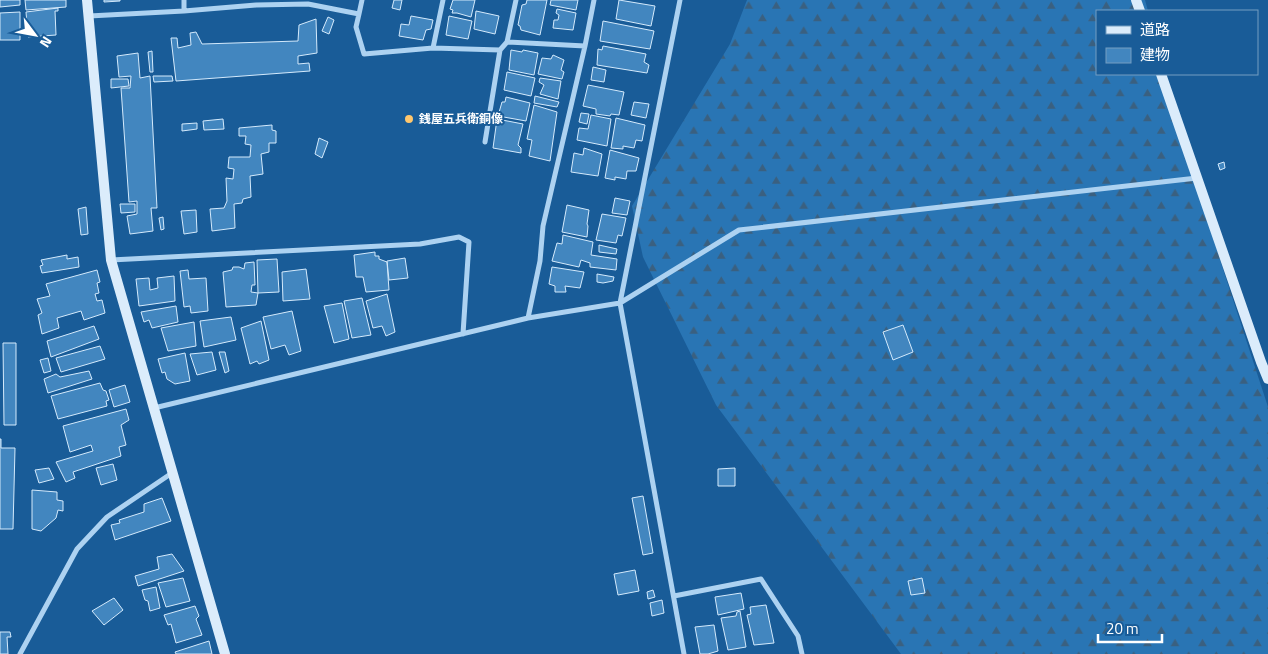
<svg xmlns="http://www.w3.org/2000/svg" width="1268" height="654" font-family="'Titillium Web','Noto Sans JP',sans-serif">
  <defs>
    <pattern id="forest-firs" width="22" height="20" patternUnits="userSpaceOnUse" patternTransform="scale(1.25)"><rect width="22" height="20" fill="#2975b4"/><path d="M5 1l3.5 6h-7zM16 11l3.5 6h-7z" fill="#3a6080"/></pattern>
  </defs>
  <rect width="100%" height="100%" fill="#195c98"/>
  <path fill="url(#forest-firs)" d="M747,0H1145L1148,11H1097V74H1166L1221,263L1268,407V654H901L716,405L643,257L632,206L730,44Z"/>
  <path fill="#4286bf" stroke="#d4eafc" d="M0,0H20V5L0,7Z
    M25,0H66V7L26,10Z
    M104,0H120V1L104,2Z
    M394,0H402L400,10L392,8Z
    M453,0H475L471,17L457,13H452L453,10L450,9Z
    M527,0H547L540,35L521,30L520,26L518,25L522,5L526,4Z
    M551,0H578L576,10L550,5Z
    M619,0L655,6L651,26L616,19Z
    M58,8V11H55L56,35L28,37L26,12Z
    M557,9L576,13L573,30L553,28L554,20H558L559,15L556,13Z
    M476,11L499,16L495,34L474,29Z
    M20,12V40H0V13Z
    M411,16L433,20L431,29L426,30L423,40L399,36L401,24L409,25Z
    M449,16L472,21L468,39L446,35Z
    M328,17L334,20L329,34L322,31Z
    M316,19L317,53L298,56V64L309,63L310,71L176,81L171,38H177L178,48L191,45L190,33L196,32L202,44L298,41L299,25Z
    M603,21L654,31L650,49L600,41Z
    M603,46L646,54L644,62L649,65L647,73L597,65L598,49L602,50Z
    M511,50L522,52L523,50L538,53L534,75L509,70Z
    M152,51L153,72H150L148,52Z
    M138,53L140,78L150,76L157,208H151L153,231L130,234L127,216L137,214V201L129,202L121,88H130L131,76L119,77L117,56Z
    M553,55L564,60L561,70L564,72L562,79L538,74L542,58L551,59Z
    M593,67L606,70L604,82L591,80Z
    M507,72L535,78L531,96L504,90Z
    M153,76H172L173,81L154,82Z
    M540,78L561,81L558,99L540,94L544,85L539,82Z
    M111,79H128L129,86L111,88Z
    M588,85L624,92L619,115L611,114L610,116L596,114V109L583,106Z
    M535,96L559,102L557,107L534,103Z
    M506,97L530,103L526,121L498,116L502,102H505Z
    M634,102L649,104L646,118L631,115Z
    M534,105L557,112L550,161L529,156L532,140L527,139Z
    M581,113L589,114L587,124L579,122Z
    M591,115L611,119L607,146L577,140L579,128L588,129Z
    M616,118L645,125L642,141L636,140L634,148L623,146V149L611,148Z
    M223,119L224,129L204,130L203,121Z
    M497,119L523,124L518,145L521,148V153L493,148Z
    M197,123V129L182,131V124Z
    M272,125V130L276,131V143H269V152L261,154L263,174L250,176L251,197L243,199L242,203L234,204L235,228L212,231L210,209L224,208L227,201L226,178L233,179L234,169L228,168L229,157H250L251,145L245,144L246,136H239V128Z
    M319,138L328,142L322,158L315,154Z
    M584,148L602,154L598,176L571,172L574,153L583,155Z
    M610,150L639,158L636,171H627L626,179L615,177V180L605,178Z
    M1224,162L1225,168L1220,170L1218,164Z
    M615,198L630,201L627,215L612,213Z
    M120,204H135V212L121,213Z
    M567,205L589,210L587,224L588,226L587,237L562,232Z
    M86,207L88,234L81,235L78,209Z
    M196,210L197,232L184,234L181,211Z
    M602,214L626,218L622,236L618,235L616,243L596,240Z
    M163,217L164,229L161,230L159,218Z
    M563,235L593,242L591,255L617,259L616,270L590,267V263L581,260L579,267L552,261L557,243L562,244Z
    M599,245L617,249L616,254L599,252Z
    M375,252V256H379V259L387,262L389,290L366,292L363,277H356L354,255Z
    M67,255V259L78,257L79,267L42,273L40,266L43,265L41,260Z
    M405,258L408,278L389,280L387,261Z
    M277,259L279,292L258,293L257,260Z
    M254,262L255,285H252L251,292L258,293L256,305L226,307L223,272L232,270L233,267H239L244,269L245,263Z
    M552,267L584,272L580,288L565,286L566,292H555V286L549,284Z
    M306,269L310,299L283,301L282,272Z
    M97,270L100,282L97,283L99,293L95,294L97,301L102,300L105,313L84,320L81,311L57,318L59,328L42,334L38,315L42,313L37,299L50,296L46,284Z
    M188,270L189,279L206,278L208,311L191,313L190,306L184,307L180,271Z
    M597,274L614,277L613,281L603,283L597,282Z
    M174,276L175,301L139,306L136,279L149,278L150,290L158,288L157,278Z
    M387,294L395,332L386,336L382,326L373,328L366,301Z
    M362,298L371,335L352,338L344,301Z
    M342,303L349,339L334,343L324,306Z
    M176,306L178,322L152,328L149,320L144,322L141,312Z
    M292,311L301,351L289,355L285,345L271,349L263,317Z
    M231,317L236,340L204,347L200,321Z
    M261,321L269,360L259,364L257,361L250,364L241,328Z
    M194,322L196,346L168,351L161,328Z
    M903,325L913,352L893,360L883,332Z
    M94,326L99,339L51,357L47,341Z
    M3,343H16V425H4Z
    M100,346L105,359L61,372L56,358Z
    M212,352L216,370L197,375L190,354Z
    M219,352H225L229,371L225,373Z
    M185,353L190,381L175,384L167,379L165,372L162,373L158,359Z
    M48,358L51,371L44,373L40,360Z
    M89,371L92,379L48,393L44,379L56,374L60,377Z
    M100,383L103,390L106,391L109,400L106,401L107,406L58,419L51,396Z
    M125,385L130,402L114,407L109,390Z
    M126,409L129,420L121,425L126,445L119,447L121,456L73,472L75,478L66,482L56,462L93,451L91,445L70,452L63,426Z
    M0,439H1V448H15L13,529H0Z
    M113,464L117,480L101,485L96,468Z
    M49,468L54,479L39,483L35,470Z
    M735,468V486H718V469Z
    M32,490L57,492V500L63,501V511L58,510L56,518L41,531L32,529Z
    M643,496L653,553L643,555L632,498Z
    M162,498L171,521L115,540L111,525L120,523L119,520L144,512V504Z
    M172,554L184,571L138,586L135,576L159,569L157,557Z
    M635,570L639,591L618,595L614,574Z
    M183,578L190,601L166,607L158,583Z
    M922,578L925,593L911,595L908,581Z
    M156,587L160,608L150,611L148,601L145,600L142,590Z
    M653,590L655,597L648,599L647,592Z
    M741,593L744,609L718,615L715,597Z
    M114,598L123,610L104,625L92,611Z
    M662,600L664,613L652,616L650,603Z
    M766,605L774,643L754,645L747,615L751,614L750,607Z
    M195,606L199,616L196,619L202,635L176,643L171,624L168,625L164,615Z
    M740,611L746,647L728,650L721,618L736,616L737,612Z
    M714,625L718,651L708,654H700L695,627Z
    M0,632H10L11,637H7L8,654H0Z
    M209,641L212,654H176L175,652Z"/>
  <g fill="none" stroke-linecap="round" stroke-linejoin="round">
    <path stroke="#add2f1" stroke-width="5" d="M184,0V11
      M680,0L620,303L684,654
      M359,14L356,27L364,54L433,48L500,50L507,42L585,46
      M89,16L184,11L256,5L308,4L359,14L362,0
      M507,42L516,0
      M433,48L443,0
      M485,142L500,50
      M111,260L420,244L459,237L469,242L463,334
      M528,318L540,261L543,226L585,46L594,0
      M154,408L528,318L620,303L739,230L1197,178
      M674,596L761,579L798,636L802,654
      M20,654L77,549L107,517L172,473"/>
    <path stroke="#dbecfb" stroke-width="10" d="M87,0L111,260L225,654
      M1136,0L1140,11
      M1161,74L1261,362L1268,379"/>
  </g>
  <circle fill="#ffc76d" stroke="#195c98" stroke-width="2" cx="409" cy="119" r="5"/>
  <g text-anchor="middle" stroke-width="4" stroke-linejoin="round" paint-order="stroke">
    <g font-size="12" font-weight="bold" fill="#fff" stroke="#195c98" text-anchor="start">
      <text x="419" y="123">銭屋五兵衛銅像</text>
    </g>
  </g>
  <rect x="1096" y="10" width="162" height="65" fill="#195c98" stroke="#759dc1"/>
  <rect x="1106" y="26" width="25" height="8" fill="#dbecfb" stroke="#759dc1"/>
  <text x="1140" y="35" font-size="15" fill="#ffffff">道路</text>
  <rect x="1106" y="48" width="25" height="15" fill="#4286bf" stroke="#759dc1"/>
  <text x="1140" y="60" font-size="15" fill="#ffffff">建物</text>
  <g transform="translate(35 35) rotate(122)" stroke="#195c98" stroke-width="4" paint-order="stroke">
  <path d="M0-4L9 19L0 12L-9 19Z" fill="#ffffff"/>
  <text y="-8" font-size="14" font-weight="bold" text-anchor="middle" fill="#ffffff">N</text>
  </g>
  <path d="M1098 634v8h64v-8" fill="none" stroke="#ffffff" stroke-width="2.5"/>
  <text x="1106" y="634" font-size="15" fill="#ffffff" stroke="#195c98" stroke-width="4" paint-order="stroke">20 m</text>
</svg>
